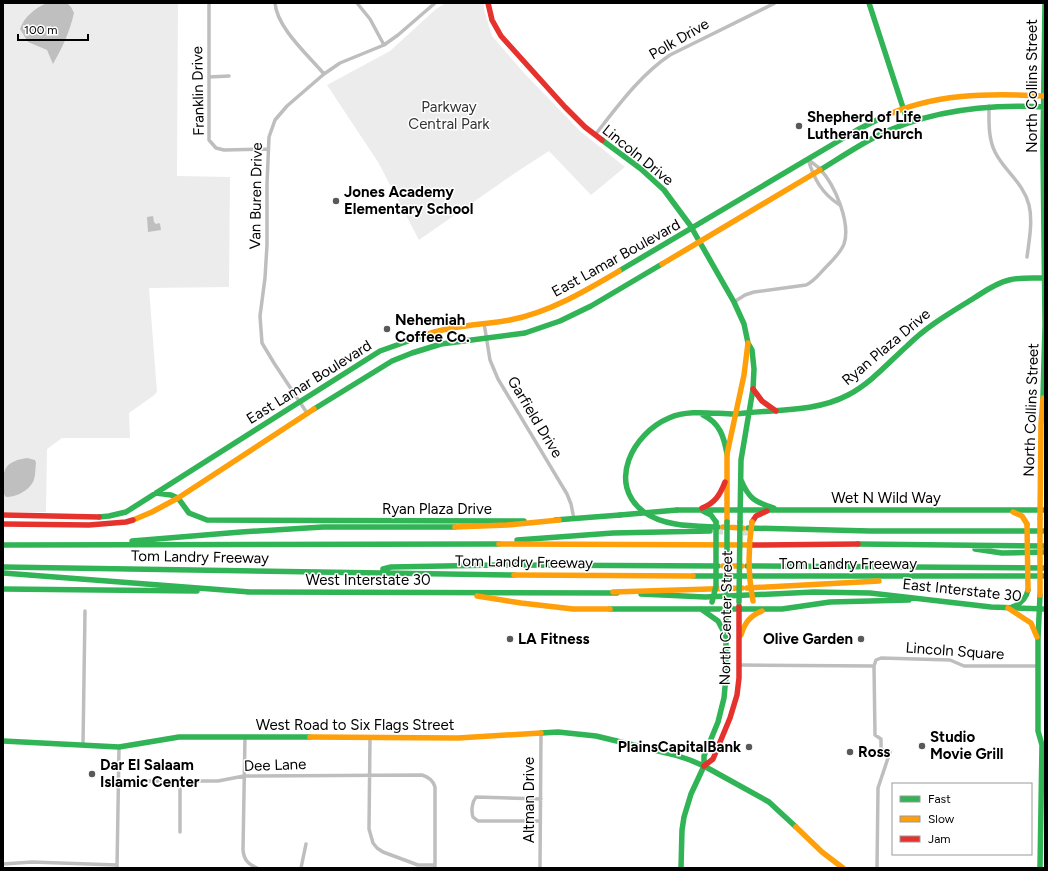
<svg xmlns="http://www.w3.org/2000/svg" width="1048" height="871" font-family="Figtree,sans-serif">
  <rect width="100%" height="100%" fill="#fff"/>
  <path fill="#ececec" d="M3,3H178L177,176L230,177L229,287L149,288L157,392L153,396L129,413L130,438H62L47,449L46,512H3Z
    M446,3H484V9L492,36L525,74L580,131L625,167L591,195L549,151L515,173L419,240L378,162L327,85L390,51L436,9Z"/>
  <path fill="#bfbfbf" d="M47,3H67L71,7L74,13C69,34 63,46 53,64L47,50L28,42L20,29C24,17 35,8 47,3Z
    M153,216L154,222L156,224L159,223L160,224L161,230L148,232L147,217Z
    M27,458L35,460L36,463C35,469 36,476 33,482C28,491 16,497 6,497L3,493C3,471 2,462 27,458Z"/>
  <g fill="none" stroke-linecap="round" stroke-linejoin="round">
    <path stroke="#d9d9d9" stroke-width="7" stroke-dasharray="7 3.5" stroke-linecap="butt" d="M718,531H723
      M743,532H748"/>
    <path stroke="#bebebe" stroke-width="3.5" d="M209,3V140L216,148L224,150L268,149
      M275,3C277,28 308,55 324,74
      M357,3L370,19L384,45
      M209,77L229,76
      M989,106C989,121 988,138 995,152C1005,172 1023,182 1029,205C1033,221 1029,241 1027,257
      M595,135C617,107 640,75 670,55L775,3
      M808,159C814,179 822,194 840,205
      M734,302L745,295L754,292L806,285C815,281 820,273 827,266C833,260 841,252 844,244C851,223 835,185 820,169C817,166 812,163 808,159
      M484,323L490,360L498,379L567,494L571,504L574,519
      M307,413L274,363L262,343L260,316L265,278L267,245V184L269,137L275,120L287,106L324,74L340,63L384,45L398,35L435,3
      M739,665L874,666
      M245,737L243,850C244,860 248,864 257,868
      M370,738L369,829L373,843L377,848L383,852L418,865H435
      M83,745L85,611
      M119,781H218L244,776L422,775C429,777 433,780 435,787V868
      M540,821H478L473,817C471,811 472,802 476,797L541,799
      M180,832V781
      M3,864L32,862L117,865
      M117,868L119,747
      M301,868L306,844
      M540,868L541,733
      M877,868L878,788L890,752L881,749V739L875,735L874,666L876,660L881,658L950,660L964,666H1038"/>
    <path stroke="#30b455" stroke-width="5.5" d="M869,3L908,123
      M602,140L641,169L664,190L690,225L734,302L744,324L748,343L752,350L754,369L753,389L741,460L740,522
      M820,170C838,159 856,147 875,137C928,110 986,104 1045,107
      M619,271L857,130L881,118
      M1043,398L1045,325L1043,146L1045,3
      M314,409L392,361L412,353L441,344L525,333L560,321L591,306L662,264
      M735,414C773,409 814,413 848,395C871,383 888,363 907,346C927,326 950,313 974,298C985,291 996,283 1009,280C1020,277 1033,278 1045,278
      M703,415C720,423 724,437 727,454
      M741,480C749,499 755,502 774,508
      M156,493L171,495L178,498L189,513L207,520L524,521
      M677,510H1045
      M703,511L711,515L716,522
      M99,517L109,516L126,512L380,351L428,334
      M555,520L620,515
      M718,527C694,526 665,527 644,512C606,484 633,433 669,418C689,409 714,414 735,414
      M748,528L870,531H1045
      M517,540L613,533L710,531
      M132,541L241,532L323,527H455
      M858,544L1045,546
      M3,545L499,544
      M975,549L1002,553L1045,552
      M747,566L1045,568
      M3,567L514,575
      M383,569L391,567L497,565L718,566
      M3,573L250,592
      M693,576H1045
      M3,589L197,591
      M247,592L617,593
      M641,594L705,597L814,592L870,593L991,607L1045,609
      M1040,595L1038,639V731L1042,745L1040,868
      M1012,607C1021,604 1026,599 1028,590
      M610,609H782L830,602L909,600
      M701,609L718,621L726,636
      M541,733L558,732L596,736L675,755L690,760L704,766L769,802L796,827
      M3,741L119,747L179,737H310
      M681,868L682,830L684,817L691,794L704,766V756L718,722L724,698L726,676V606"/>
    <path stroke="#ff9f0a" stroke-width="5.5" d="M881,118C932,93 989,93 1045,96
      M662,264L820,170
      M428,334C455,325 483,325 510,320C550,312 585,291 619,271
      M1013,512L1022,516L1027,524
      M1040,519L1041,424L1043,398
      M133,520L152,512L178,498L314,409
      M727,522V454L744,375L748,343
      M455,527L507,525L559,520
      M723,527L743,528
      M499,544L752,545
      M723,566H742
      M514,575L693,576
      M747,588L879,581
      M613,592L742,588
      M477,596L521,603L573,609H610
      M1008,608L1031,623L1037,637
      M741,635C745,622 750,616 762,611
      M310,737L458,738L541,733
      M796,827L822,852L843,868"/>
    <path stroke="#e5322d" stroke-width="5.5" d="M488,3L492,20L501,36L565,107L585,127L602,140
      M753,389L762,401L776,411
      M702,508C715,503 720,495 725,482
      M3,515L99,517
      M752,522L756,516L767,511
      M3,524L89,525L126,522L133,520
      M752,545L858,544
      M704,766L713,759L730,718L737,695L739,678V606"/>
    <path stroke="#30b455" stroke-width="5.5" d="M620,515L677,510
      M727,522V602
      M712,602L716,586V522
      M739,602L740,522"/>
    <path stroke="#ff9f0a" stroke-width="5.5" d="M1040,519V595
      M752,522C748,548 748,575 753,601
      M1027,524L1028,590"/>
  </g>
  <g fill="#595959" stroke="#fff" stroke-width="1.5">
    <circle cx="799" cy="126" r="4"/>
    <circle cx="336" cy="201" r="4"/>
    <circle cx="387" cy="329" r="4"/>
    <circle cx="510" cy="639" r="4"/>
    <circle cx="861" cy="639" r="4"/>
    <circle cx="922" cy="746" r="4"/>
    <circle cx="749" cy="747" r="4"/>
    <circle cx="850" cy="752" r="4"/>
    <circle cx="92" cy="774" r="4"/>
  </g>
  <g text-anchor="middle" stroke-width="3" stroke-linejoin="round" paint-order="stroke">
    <g font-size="15" fill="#000" stroke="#fff">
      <text transform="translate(679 39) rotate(-30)" y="5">Polk Drive</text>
      <text transform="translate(1032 86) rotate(-90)" y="5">North Collins Street</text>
      <text transform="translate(198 91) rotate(-91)" y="5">Franklin Drive</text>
      <text transform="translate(638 155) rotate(39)" y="5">Lincoln Drive</text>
      <text transform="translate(256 196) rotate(-89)" y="5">Van Buren Drive</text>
      <text transform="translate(616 258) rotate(-29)" y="5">East Lamar Boulevard</text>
      <text transform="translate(886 347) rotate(-40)" y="5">Ryan Plaza Drive</text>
      <text transform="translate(309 382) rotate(-32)" y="5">East Lamar Boulevard</text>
      <text transform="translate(1031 410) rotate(-88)" y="5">North Collins Street</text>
      <text transform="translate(535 417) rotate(59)" y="5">Garfield Drive</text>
      <text x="886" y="503">Wet N Wild Way</text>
      <text x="437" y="514">Ryan Plaza Drive</text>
      <text transform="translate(200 557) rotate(1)" y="5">Tom Landry Freeway</text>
      <text transform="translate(524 562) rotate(1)" y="5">Tom Landry Freeway</text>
      <text x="848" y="569">Tom Landry Freeway</text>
      <text x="368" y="585">West Interstate 30</text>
      <text transform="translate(962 590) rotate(6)" y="5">East Interstate 30</text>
      <text transform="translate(726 618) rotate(-89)" y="5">North Center Street</text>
      <text transform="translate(955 651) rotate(4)" y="5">Lincoln Square</text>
      <text x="355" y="730">West Road to Six Flags Street</text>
      <text transform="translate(275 765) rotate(-2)" y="5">Dee Lane</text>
      <text transform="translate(529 800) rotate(-90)" y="5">Altman Drive</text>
    </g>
    <g font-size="15" fill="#333" stroke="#fff">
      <text x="449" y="112">Parkway<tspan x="449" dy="17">Central Park</tspan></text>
    </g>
    <g font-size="15" font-weight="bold" fill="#000" stroke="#fff" text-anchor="start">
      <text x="807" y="122">Shepherd of Life<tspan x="807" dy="17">Lutheran Church</tspan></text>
      <text x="344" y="197">Jones Academy<tspan x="344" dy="17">Elementary School</tspan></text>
      <text x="395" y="325">Nehemiah<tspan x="395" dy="17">Coffee Co.</tspan></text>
      <text x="518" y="644">LA Fitness</text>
      <text x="853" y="644" text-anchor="end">Olive Garden</text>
      <text x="930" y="742">Studio<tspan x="930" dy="17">Movie Grill</tspan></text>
      <text x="741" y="752" text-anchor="end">PlainsCapitalBank</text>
      <text x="858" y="757">Ross</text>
      <text x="100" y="770">Dar El Salaam<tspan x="100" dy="17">Islamic Center</tspan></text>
    </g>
  </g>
  <rect width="1048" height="871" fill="none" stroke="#000000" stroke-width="8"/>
  <rect x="892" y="783" width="140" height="72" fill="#ffffff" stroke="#999999"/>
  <rect x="900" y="796" width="20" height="6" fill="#30b455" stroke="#999999"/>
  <text x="928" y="803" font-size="12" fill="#000000">Fast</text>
  <rect x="900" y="816" width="20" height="6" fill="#ff9f0a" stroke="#999999"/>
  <text x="928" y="823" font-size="12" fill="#000000">Slow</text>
  <rect x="900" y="836" width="20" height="6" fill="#e5322d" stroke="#999999"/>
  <text x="928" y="843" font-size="12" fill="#000000">Jam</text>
  <path d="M18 34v6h70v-6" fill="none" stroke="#000000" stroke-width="2"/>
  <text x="24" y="34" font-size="12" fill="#000000" stroke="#ffffff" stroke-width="3" paint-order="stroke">100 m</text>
</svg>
